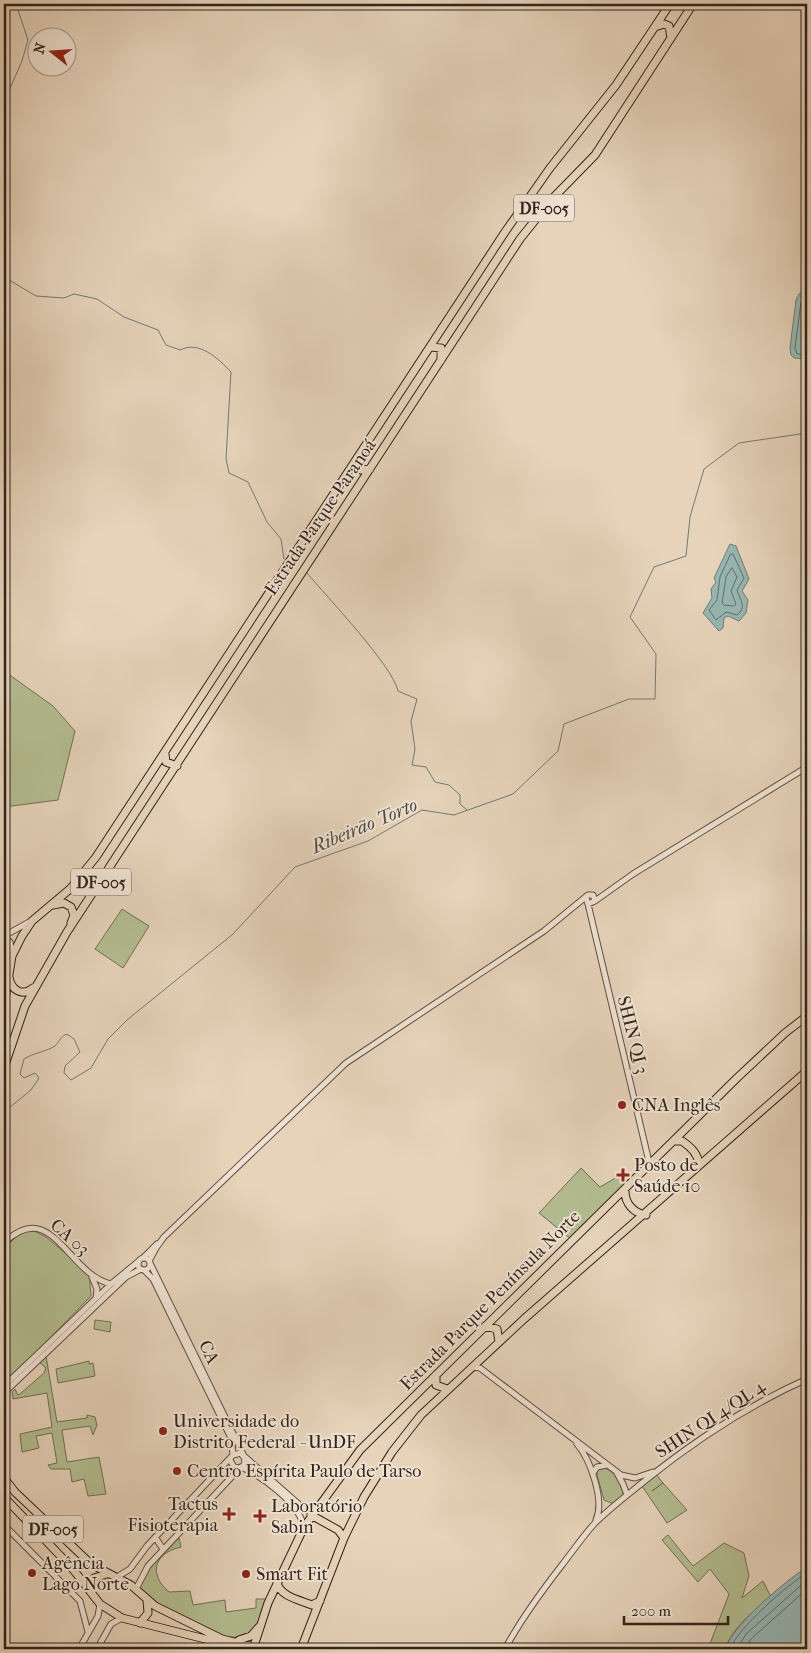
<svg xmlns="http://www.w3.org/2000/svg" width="811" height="1653" font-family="'IM FELL French Canon',serif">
  <rect width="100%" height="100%" fill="#e6d3ba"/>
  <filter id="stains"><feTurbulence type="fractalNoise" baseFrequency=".004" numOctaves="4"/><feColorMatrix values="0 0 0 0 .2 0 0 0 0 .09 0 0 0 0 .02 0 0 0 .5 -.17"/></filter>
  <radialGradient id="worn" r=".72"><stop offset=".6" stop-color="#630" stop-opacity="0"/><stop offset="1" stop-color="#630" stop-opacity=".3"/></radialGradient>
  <path fill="#b3bd91" stroke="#727056" d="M4,671L53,706L75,731L58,800L4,807Z
    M122,909L149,926L123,968L95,949Z
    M581,1168L600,1187L619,1176L628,1182L571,1239L539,1213Z
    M26,1227L46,1237L89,1273L91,1296L4,1385V1249Z
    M95,1320L111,1322L110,1332L94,1329Z
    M46,1356L57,1422L87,1418V1415L95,1417L97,1425L93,1435L90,1426L62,1430L67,1462L99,1457L106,1494L88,1496L84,1479L72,1482L70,1469H51L48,1465L57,1463L52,1433L36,1436L39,1448L22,1452L20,1434L52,1427L47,1393L13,1399L12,1392L15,1389L18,1395L20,1394L44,1373L46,1368L40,1363Z
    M89,1361V1364L93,1363L95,1376L58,1383L56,1369Z
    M602,1467C614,1471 624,1482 623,1495L614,1504L604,1500L597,1475L598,1469Z
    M656,1474L663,1483L652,1491L663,1483L687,1510L667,1523L642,1486Z
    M668,1535L693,1566L724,1543L744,1553L749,1576L742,1598L763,1581L771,1597C752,1613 733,1626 725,1649H708L729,1594L710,1569L698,1582L662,1540Z
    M179,1538L181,1547C154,1553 148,1574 169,1592L190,1591L193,1605L225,1600L226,1612L256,1608V1599H266L259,1624L244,1638L220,1636L154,1603L140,1587L150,1568Z"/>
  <path fill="#96b7b3" stroke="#6e7c77" d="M807,289V359L794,358L791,355L790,348L796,300L799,294Z
    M730,544L736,546L749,579L742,591L748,600L746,613L739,621L728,616L724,618L723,628L719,631L703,613L712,598L711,589L716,582L714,578Z
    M807,1567V1649H725C734,1624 784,1582 807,1567Z"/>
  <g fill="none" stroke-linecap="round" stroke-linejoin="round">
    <path stroke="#646e68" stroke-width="1" d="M807,295L801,302L795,348L797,354L807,355
      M733,554L744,578L737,590C740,600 747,607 737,615L726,612L716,620L709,610L717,600L720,577L730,555Z
      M732,568L737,577L731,591L736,604L734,606L724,605L722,603L726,577Z
      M730,1649C738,1628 787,1585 807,1573
      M737,1649L746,1634L807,1580
      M745,1649L751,1639L807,1589"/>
    <path stroke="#6e7c77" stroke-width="1" d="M4,102L22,61L28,40L16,4
      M4,277L36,296L64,298L74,294L97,299L124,317L158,330L166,345L180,350C199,340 219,359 231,372L226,459L229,473L248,482L267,522L281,539L284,559
      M307,573C326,596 393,666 398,691L417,699L411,721L415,749L412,765L426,767L435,782L449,785L460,795V804L467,810
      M4,1122L9,1108L31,1090L39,1078L35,1073L24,1078L20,1074L24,1059C33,1053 48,1051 55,1046C60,1041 60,1037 67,1034L74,1039L80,1052L65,1066L64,1073L71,1080L91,1068L108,1039L127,1020L233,934L295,867L368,841L422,810L454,815L513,794L558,751L564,724L629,699H655L656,654L630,617L654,567L686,556L690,517L704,469L739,443L807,433"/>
    <defs>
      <path id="minor" d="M595,901L633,874L807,767
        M588,904L650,1166
        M4,936L31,921
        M4,938L10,942L12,953
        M4,1243C52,1196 68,1275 111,1284
        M143,1258L157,1244
        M138 1264a6 6 0 1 1 12 0a6 6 0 1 1-12 0Z
        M149,1261L156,1248L164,1237L346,1063L544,931L588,895H593L595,901L588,904L586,898
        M150,1263L243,1454
        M144,1270L153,1279L231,1438L233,1455
        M92,1277L97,1289L96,1298
        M472,1367L480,1368L621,1475L635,1478L653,1472
        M4,1386L111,1284L139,1261
        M4,1393L126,1277L141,1269
        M577,1444C590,1459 605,1500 596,1520
        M245,1457L303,1508
        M241,1467C262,1476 299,1503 304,1527
        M593,1473L597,1467L607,1465
        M617,1473L623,1484L627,1495
        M4,1525L80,1601L88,1632
        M155,1537L163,1549
        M117,1577L130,1569L147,1546L233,1455L241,1453L245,1459L244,1465L240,1468L234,1467L230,1460
        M136,1589L148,1566L240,1468
        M79,1649L98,1616L100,1604
        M97,1649L111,1624L122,1618
        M505,1649C521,1619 541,1592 562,1565C573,1551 583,1536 595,1523C611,1507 630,1493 647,1479C697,1439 749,1405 807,1379"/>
      <path id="major" d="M655,27L664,24L669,26L671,38
        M431,347L441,348V360
        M357,460L361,470L370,469
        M165,754L166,762L177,766
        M53,905L64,903L71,907L74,915L71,923
        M9,977C11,990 22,997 33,988
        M4,1005L12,956L22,936L32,921L70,889L96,857L505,232L550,168L616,85L670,4
        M4,1068L25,1006L67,932L520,239L552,199L595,155L693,4
        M674,1141H682C691,1147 700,1155 698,1166
        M625,1191C625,1203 633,1213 646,1215
        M485,1326L497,1329L499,1342
        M436,1375V1385L447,1389
        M4,1478L15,1492L91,1564L131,1585L155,1606L222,1639L263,1649
        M4,1497L72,1568L100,1604L122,1618L225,1644L235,1649
        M301,1507L310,1510L318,1506
        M311,1515L338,1530L344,1538
        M277,1583C281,1597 300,1600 312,1605L320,1601
        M90,1591V1584L94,1578L107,1574
        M140,1623L148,1613L147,1600
        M239,1640L251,1636L259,1627
        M253,1649L268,1603L304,1527L360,1450L737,1078L785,1033L807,1016
        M301,1649L344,1538L364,1497L392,1452L421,1415L524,1319L807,1071"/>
    </defs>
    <use href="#minor" stroke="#5e5044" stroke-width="7"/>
    <use href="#major" stroke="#31241c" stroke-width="9"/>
    <use href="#minor" stroke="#efe2d2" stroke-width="5"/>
    <use href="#major" stroke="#e6d3ba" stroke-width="7"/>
  </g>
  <g fill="#8f2418" stroke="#efe2d2" stroke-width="2">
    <circle cx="622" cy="1105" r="5"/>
    <path d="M620.5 1167.5h5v5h5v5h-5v5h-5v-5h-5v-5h5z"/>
    <circle cx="163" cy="1431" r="5"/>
    <circle cx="177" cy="1471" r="5"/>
    <path d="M226.5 1506.5h5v5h5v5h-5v5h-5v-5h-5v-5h5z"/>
    <path d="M257.5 1508.5h5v5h5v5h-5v5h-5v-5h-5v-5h5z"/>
    <circle cx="32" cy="1573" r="5"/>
    <circle cx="246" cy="1574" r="5"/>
  </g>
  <g text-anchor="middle" stroke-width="4" stroke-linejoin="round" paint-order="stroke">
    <g fill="#efe2d2" stroke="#6a5d53" stroke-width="1">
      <rect x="514" y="194.5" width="60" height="27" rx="4"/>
      <rect x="71" y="868.5" width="60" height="27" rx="4"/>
      <rect x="23" y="1515.5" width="60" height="27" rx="4"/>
    </g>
    <g font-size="16" font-weight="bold" fill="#31241c">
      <text x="544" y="214">DF-005</text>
      <text x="101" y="888">DF-005</text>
      <text x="53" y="1535">DF-005</text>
    </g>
    <g font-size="18" fill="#31241c" stroke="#efe2d2">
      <text transform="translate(320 517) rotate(-56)" y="6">Estrada Parque Paranoá</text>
      <text transform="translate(633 1035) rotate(76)" y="6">SHIN QI 3</text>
      <text transform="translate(70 1237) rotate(42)" y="6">CA 03</text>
      <text transform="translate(490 1300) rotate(-45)" y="6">Estrada Parque Península Norte</text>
      <text transform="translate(209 1352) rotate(64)" y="6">CA</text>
      <text transform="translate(710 1419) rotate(-33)" y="6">SHIN QI 4/QL 4</text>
    </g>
    <g font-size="18" fill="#31241c" stroke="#efe2d2" text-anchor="start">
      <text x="632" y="1111">CNA Inglês</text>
      <text x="634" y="1171">Posto de<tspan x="634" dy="21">Saúde 10</tspan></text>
      <text x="173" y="1427">Universidade do<tspan x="173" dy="21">Distrito Federal - UnDF</tspan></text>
      <text x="187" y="1477">Centro Espírita Paulo de Tarso</text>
      <text x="218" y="1510" text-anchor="end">Tactus<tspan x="218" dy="21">Fisioterapia</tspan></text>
      <text x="271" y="1512">Laboratório<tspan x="271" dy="21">Sabin</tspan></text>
      <text x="42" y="1569">Agência<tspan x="42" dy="21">Lago Norte</tspan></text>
      <text x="256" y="1580">Smart Fit</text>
    </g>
    <g font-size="19" font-style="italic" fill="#4a4942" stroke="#efe2d2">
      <text transform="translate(364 825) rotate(-23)" y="7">Ribeirão Torto</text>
    </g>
  </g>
  <rect width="811" height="1653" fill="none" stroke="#e6d3ba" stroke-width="20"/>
  <rect x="5" y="5" width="801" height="1643" fill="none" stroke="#31241c" stroke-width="2.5"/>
  <rect x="10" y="10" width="791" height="1633" fill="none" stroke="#31241c"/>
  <g transform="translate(52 52) rotate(287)"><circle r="24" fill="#efe2d2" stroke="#a39689"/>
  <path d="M0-4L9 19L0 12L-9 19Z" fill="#8f2418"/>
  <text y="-8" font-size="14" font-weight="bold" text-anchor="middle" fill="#31241c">N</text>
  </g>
  <path d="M624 1616v8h104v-8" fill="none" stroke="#31241c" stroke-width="2.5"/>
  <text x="631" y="1616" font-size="15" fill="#31241c" stroke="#efe2d2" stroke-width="4" paint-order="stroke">200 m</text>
  <rect width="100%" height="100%" filter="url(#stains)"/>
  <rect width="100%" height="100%" fill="url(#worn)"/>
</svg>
